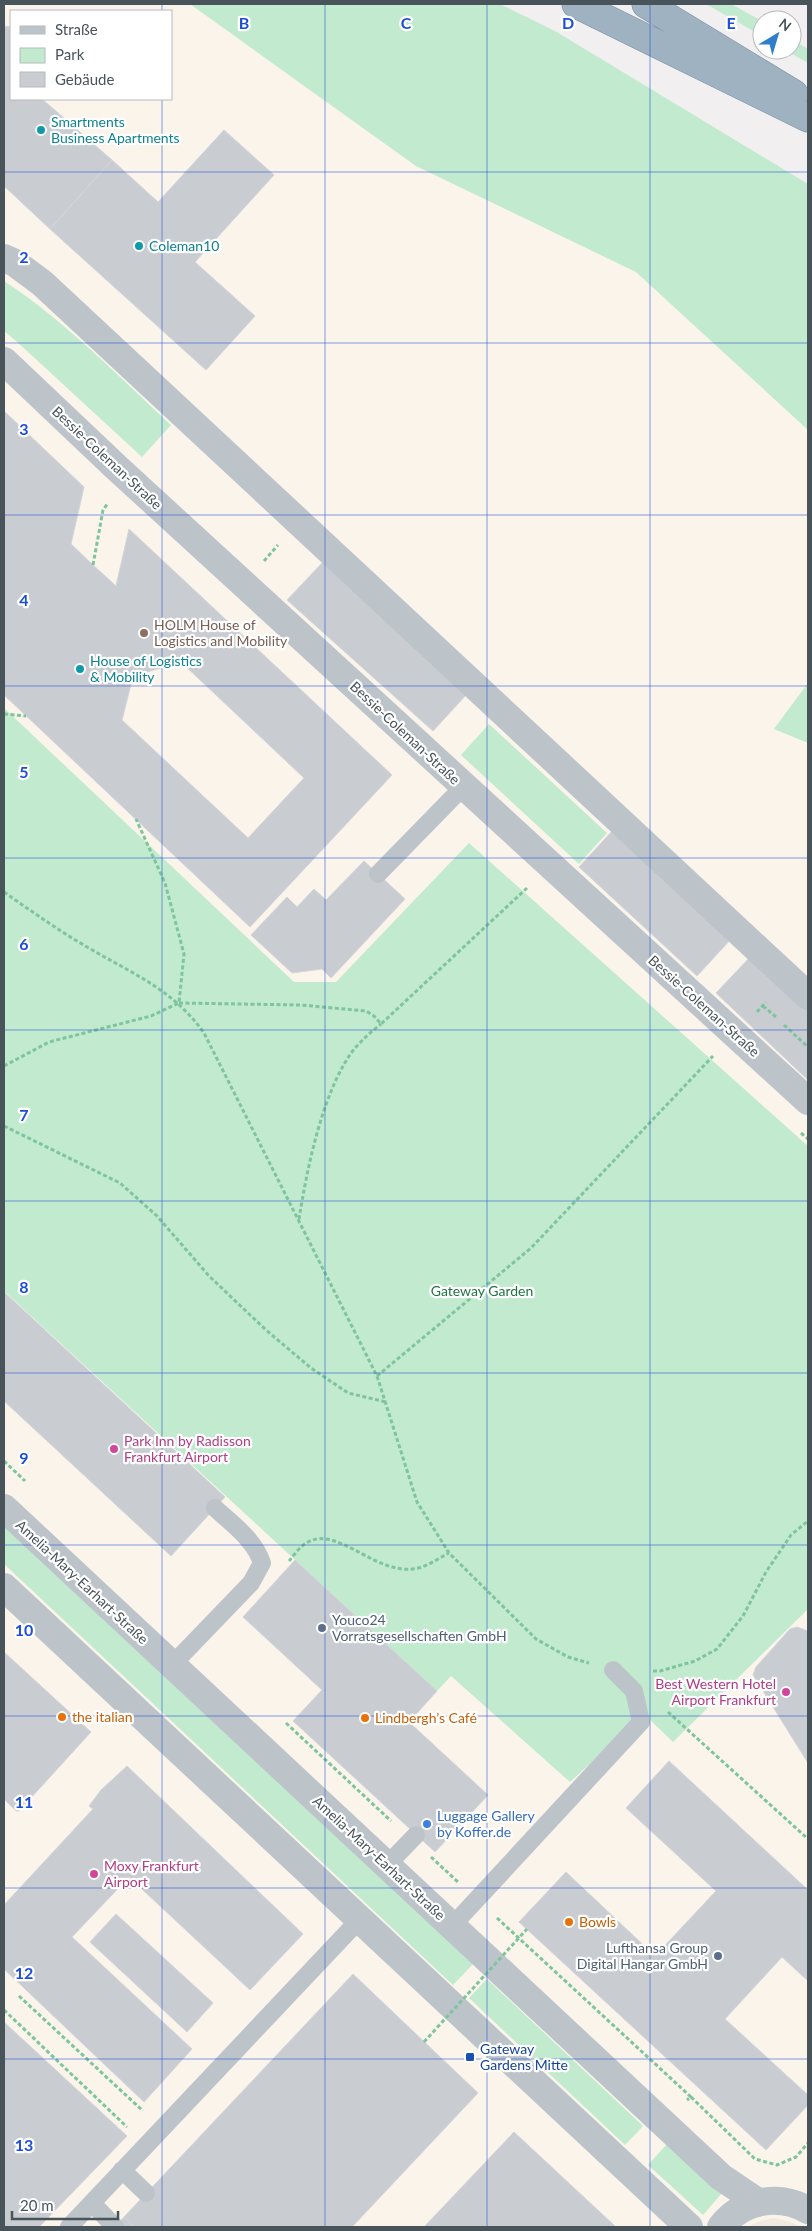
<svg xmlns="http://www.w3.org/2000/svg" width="812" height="2231" font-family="Lato,sans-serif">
  <rect width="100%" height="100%" fill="#f1efef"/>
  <path fill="#faf4ea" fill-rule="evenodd" d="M4,4H190L416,166L636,272L808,430V683L774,729L808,743V2227H4ZM11,11H171V99H11Z"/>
  <path fill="#c2eace" d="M190,4H500L555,31L808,184V430L636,272L416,166Z
    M706,4H731L762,21V36Z
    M792,39L808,49V63L785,50H792Z
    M4,281C65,321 117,375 171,425L142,457L15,340L4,331Z
    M808,683V743L774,729Z
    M4,708L294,982H336L469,843L808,1146V1609L673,1742L644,1714L570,1782L451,1676L437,1691L4,1291Z
    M489,724L607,833L579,864L461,755Z
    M4,1527L473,1964L453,1985L4,1564Z
    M487,1979L643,2126L625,2145L469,1998Z
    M667,2144L722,2193L703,2215L648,2165Z"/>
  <path fill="#f0eae1" d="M773,2218L788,2221L801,2227H748L757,2222Z"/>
  <path fill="#c9ccd1" stroke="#d3d5d9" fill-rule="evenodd" d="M4,26L11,27V99H42L112,160L50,229L4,186Z
    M224,130L274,175L195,262L255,316L206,370L50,229L112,160L158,202Z
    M4,411L84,487L71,544L93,565L116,586L129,529L392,775L250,927L4,695ZM181,662L304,778L248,838L122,720L133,676Z
    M323,562L467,694L433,731L287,600Z
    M614,829L732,938L697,976L579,867Z
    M364,861L405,899L331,978L322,969L292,973L251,935L287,897L297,907L314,889L326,900Z
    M751,956L808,1010V1080L716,993Z
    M4,1292L225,1497L171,1556L4,1401Z
    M295,1560L437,1691L409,1722L488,1795L435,1852L293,1721L322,1690L243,1617Z
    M797,1627L808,1631V1763L753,1675L756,1667L790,1629Z
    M4,1652L91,1732L19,1811H16L4,1799Z
    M669,1761L808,1890V1981L782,1957L725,2019L808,2095V2105L766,2150L519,1922L566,1872L655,1956L716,1891L626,1808Z
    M127,1766L303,1934L250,1990L129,1877L72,1937L192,2049L144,2102L4,1969V1905L93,1809L89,1806L101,1790Z
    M116,1914L213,2003L187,2032L90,1942Z
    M353,1974L478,2093L352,2227H134L124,2217Z
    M4,2022L127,2136L39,2227H4Z
    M514,2132L616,2227H424Z
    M124,2217L134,2227H115Z"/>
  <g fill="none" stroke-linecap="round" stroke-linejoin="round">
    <defs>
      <path id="trunk" d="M576,4L808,118
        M646,4L794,94"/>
    </defs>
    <use href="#trunk" stroke="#7790a4" stroke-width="29"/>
    <path stroke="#7ec49c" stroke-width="3" stroke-dasharray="4 2.5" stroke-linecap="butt" d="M264,561L278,545
      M93,565L103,510L108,503
      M4,714L26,716
      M4,892C31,911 58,930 87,947C131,973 173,989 204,1033L377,1376L417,1502L449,1553L536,1639L568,1657L589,1663
      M179,1003L301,1005L366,1011L374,1016L381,1024L527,888
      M763,1006L776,1017
      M757,1012L766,1002
      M784,1025L808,1047
      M4,1066L49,1042L151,1016L179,1003L184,954L165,883L136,819
      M4,1126L120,1183L157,1216L209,1276L266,1330L311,1368L348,1393L386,1402
      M801,1133L808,1139
      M299,1219C307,1169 323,1088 355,1048C363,1039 372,1031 381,1024
      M377,1376L531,1248L713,1056
      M4,1461L25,1481
      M289,1561C294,1555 300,1546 308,1542C338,1525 378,1578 418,1568C428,1566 439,1558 449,1553
      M653,1671H660L695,1661L717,1649L743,1616L766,1572L791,1535L808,1521
      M668,1712L808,1839
      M286,1723L391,1821
      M431,1857L458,1882
      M497,1918L691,2097L687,2100
      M19,1996L143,2111
      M4,2010L127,2127
      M691,2097L755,2159L777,2165L796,2157L808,2143"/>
    <path stroke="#bcc4ca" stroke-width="18" d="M378,874L463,787
      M172,1665L251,1583L262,1563C254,1539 233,1525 215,1508
      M387,1865L416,1835
      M452,1926L641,1722L634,1691L613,1670
      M122,2170L146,2193
      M92,2203L115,2227
      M69,2227L360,1919"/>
    <path stroke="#bcc4ca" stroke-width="28" d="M4,258L15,263L42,283L808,996
      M4,361L117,468L808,1101
      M4,1508L721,2177L758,2202
      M4,1587L689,2227
      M721,2227C742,2200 778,2193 808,2210"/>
    <use href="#trunk" stroke="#9eb2c1" stroke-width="28"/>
    <path stroke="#7ec49c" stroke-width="3" stroke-dasharray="4 2.5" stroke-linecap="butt" d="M424,2042L527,1929"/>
  </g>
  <path fill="none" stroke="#1d4ed8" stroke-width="1" stroke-opacity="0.55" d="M162,4V11M325,4V2227M487,4V2227M650,4V2227M162,99V2227M4,172H808M4,343H808M4,515H808M4,686H808M4,858H808M4,1030H808M4,1201H808M4,1373H808M4,1545H808M4,1716H808M4,1888H808M4,2059H808"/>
  <g fill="#0f9aa8" stroke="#fff" stroke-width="2">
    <circle cx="41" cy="130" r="5"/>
    <circle cx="139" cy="246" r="5"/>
    <circle cx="80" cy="669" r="5"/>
  </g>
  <circle fill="#8d6e63" stroke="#fff" stroke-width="2" cx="144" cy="633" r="5"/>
  <g fill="#d1479c" stroke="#fff" stroke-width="2">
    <circle cx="114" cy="1449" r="5"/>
    <circle cx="786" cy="1692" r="5"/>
    <circle cx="94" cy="1874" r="5"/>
  </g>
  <g fill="#5c6f8a" stroke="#fff" stroke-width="2">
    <circle cx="322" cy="1628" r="5"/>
    <circle cx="718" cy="1956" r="5"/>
  </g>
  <g fill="#e8710a" stroke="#fff" stroke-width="2">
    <circle cx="62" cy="1717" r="5"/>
    <circle cx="365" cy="1718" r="5"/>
    <circle cx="569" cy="1922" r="5"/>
  </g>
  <circle fill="#3f7fe0" stroke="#fff" stroke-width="2" cx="427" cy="1824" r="5"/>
  <rect fill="#1a4fb4" stroke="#fff" stroke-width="2" x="465" y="2052" width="10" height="10" rx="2.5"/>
  <g text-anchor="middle" stroke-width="4.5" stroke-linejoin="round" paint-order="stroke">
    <g font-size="14" fill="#0d838f" stroke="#fff" text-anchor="start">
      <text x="51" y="127">Smartments<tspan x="51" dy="16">Business Apartments</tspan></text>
      <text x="149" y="251">Coleman10</text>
      <text x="90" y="666">House of Logistics<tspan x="90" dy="16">&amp; Mobility</tspan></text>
    </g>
    <g font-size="14" fill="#49535a" stroke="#fff">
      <text transform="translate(107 458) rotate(43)" y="5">Bessie-Coleman-Straße</text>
      <text transform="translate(405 733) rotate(43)" y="5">Bessie-Coleman-Straße</text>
      <text transform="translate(704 1006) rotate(42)" y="5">Bessie-Coleman-Straße</text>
      <text transform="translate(82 1582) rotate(43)" y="5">Amelia-Mary-Earhart-Straße</text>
      <text transform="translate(379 1858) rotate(43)" y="5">Amelia-Mary-Earhart-Straße</text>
    </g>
    <g font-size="14" fill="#785e54" stroke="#fff" text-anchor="start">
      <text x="154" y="630">HOLM House of<tspan x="154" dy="16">Logistics and Mobility</tspan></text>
    </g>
    <g font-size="14" fill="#217344" stroke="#fff">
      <text x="482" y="1296">Gateway Garden</text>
    </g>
    <g font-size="14" fill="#b23c85" stroke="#fff" text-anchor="start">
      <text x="124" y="1446">Park Inn by Radisson<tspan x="124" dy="16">Frankfurt Airport</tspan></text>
      <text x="776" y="1689" text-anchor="end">Best Western Hotel<tspan x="776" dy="16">Airport Frankfurt</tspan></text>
      <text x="104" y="1871">Moxy Frankfurt<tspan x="104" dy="16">Airport</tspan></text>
    </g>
    <g font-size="14" fill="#4e5e75" stroke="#fff" text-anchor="start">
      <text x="332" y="1625">Youco24<tspan x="332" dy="16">Vorratsgesellschaften GmbH</tspan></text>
      <text x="708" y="1953" text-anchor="end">Lufthansa Group<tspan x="708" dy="16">Digital Hangar GmbH</tspan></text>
    </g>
    <g font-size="14" fill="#c56008" stroke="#fff" text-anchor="start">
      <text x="72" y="1722">the italian</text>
      <text x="375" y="1723">Lindbergh’s Café</text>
      <text x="579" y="1927">Bowls</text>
    </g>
    <g font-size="14" fill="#366cbe" stroke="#fff" text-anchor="start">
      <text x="437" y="1821">Luggage Gallery<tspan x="437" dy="16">by Koffer.de</tspan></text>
    </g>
    <g font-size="14" fill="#164399" stroke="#fff" text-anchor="start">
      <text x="480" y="2054">Gateway<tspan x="480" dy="16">Gardens Mitte</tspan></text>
    </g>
  </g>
  <g font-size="16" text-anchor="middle" font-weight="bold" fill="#1d4ed8" stroke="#fff" stroke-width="4.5" stroke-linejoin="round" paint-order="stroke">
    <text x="244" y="29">B</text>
    <text x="406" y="29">C</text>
    <text x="568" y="29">D</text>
    <text x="731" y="29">E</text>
    <text x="24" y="263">2</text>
    <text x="24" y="435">3</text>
    <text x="24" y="606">4</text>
    <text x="24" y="778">5</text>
    <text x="24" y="950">6</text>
    <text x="24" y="1121">7</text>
    <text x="24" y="1293">8</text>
    <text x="24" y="1464">9</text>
    <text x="24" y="1636">10</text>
    <text x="24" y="1808">11</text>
    <text x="24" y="1979">12</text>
    <text x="24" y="2151">13</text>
  </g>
  <rect width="812" height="2231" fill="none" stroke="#49535a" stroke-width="10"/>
  <rect x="10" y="10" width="162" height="90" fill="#ffffff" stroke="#b6babd"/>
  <rect x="20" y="26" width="25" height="8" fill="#bcc4ca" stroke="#b6babd"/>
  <text x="55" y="35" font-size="15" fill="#49535a">Straße</text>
  <rect x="20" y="48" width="25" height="15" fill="#c2eace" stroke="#b6babd"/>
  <text x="55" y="60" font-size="15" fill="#49535a">Park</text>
  <rect x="20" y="72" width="25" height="15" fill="#c9ccd1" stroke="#b6babd"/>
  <text x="55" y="85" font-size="15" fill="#49535a">Gebäude</text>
  <g transform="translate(777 35) rotate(38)"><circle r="24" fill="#ffffff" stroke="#b6babd"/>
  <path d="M0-4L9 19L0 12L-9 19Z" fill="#2d7fcc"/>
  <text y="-8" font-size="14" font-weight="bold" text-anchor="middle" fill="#49535a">N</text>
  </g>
  <path d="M12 2211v8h106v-8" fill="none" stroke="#49535a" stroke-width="2.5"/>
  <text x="20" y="2211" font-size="15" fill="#49535a" stroke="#ffffff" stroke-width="4" paint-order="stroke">20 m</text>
</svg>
